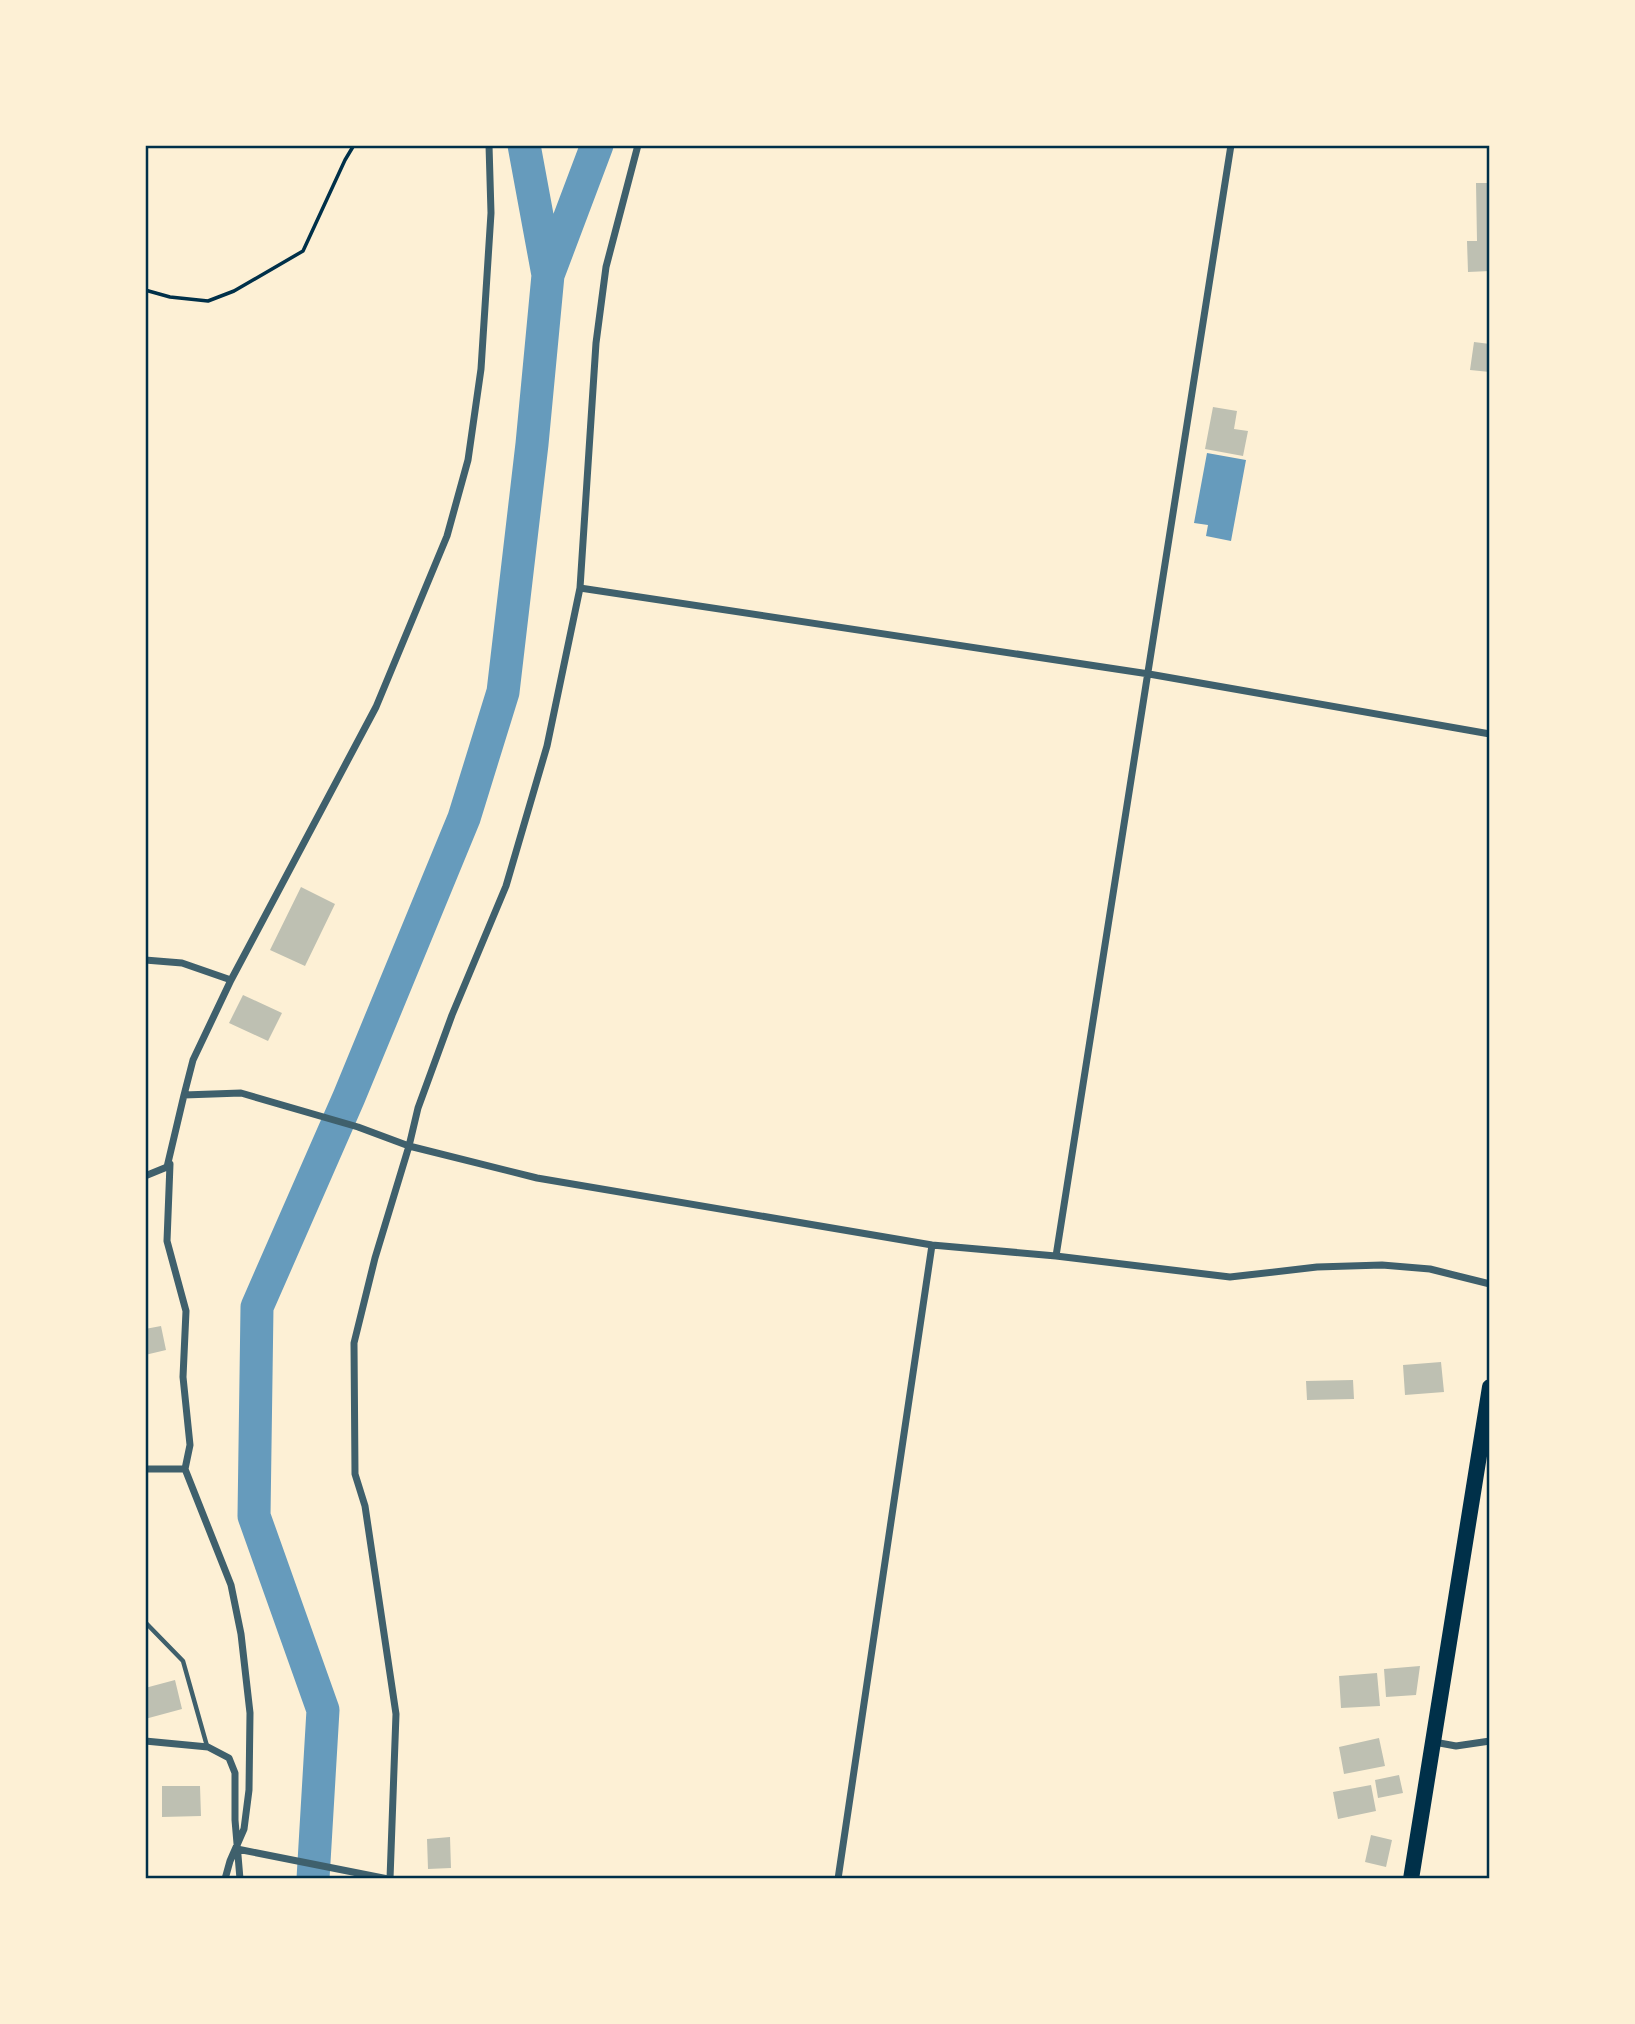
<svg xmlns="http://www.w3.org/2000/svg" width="1635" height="2024" font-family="'Exo 2',sans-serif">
  <rect width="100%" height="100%" fill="#fdf0d5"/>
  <path fill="#669bbc" d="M1207,453L1246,460L1231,541L1206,536L1208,525L1194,523Z"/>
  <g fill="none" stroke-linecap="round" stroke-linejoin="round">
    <path stroke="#669bbc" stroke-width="33" d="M524,145L548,275
      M313,1879L323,1710L254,1516L257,1307L349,1097L464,818L503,692L532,444L548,275L597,145"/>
  </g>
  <path fill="#bec0b2" d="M1476,183H1490V271L1468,272L1467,241H1477Z
    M1474,342L1490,344V372L1470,370Z
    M1213,407L1237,411L1234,429L1248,431L1243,456L1205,449Z
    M301,887L335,904L305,966L270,950Z
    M243,995L282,1013L268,1041L229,1023Z
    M161,1326L166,1350L145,1355V1329Z
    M1441,1362L1444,1392L1405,1395L1403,1365Z
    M1353,1380L1354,1399L1307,1400L1306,1381Z
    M1420,1666L1416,1695L1386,1697L1384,1669Z
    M1377,1673L1380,1706L1341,1708L1339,1676Z
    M175,1680L182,1709L145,1719V1688Z
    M1379,1738L1385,1766L1344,1774L1339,1747Z
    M1399,1775L1403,1793L1378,1798L1375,1780Z
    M1371,1785L1376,1811L1338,1819L1333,1792Z
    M162,1786H200L201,1816L162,1817Z
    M1371,1835L1392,1840L1386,1867L1365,1862Z
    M450,1837L451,1868L428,1869L427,1839Z"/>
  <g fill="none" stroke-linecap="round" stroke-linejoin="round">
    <path stroke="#003049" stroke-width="3.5" d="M145,290L170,297L208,301L234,291L303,251L345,160L354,145"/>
    <path stroke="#3f606c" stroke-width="4.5" d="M145,1622L183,1661L207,1746"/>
    <path stroke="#3f606c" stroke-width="7" d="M580,588L1149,674L1490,734
      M145,960L182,963L231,980
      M184,1095L193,1060L231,980L376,707L447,536L468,460L481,369L491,213L489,145
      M170,1164L167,1241L186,1311L183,1377L190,1445L185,1469L231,1585L241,1634L250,1713L249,1790L244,1829L230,1861L225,1879
      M145,1176L167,1167L184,1095L241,1093L358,1127L409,1146L537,1178L932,1245L1056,1256L1230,1277L1317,1267L1382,1265L1430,1269L1490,1284
      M1056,1256L1231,145
      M145,1469H185
      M145,1741L208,1747L229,1758L235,1773V1820L240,1879
      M1434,1742L1456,1746L1490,1741
      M237,1849L388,1879
      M390,1879L396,1714L365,1506L355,1474L354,1343L375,1258L409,1146L418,1108L452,1015L506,886L547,746L580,588L596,343L606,267L638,145
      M838,1879L932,1245"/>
    <path stroke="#003049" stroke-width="16" d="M1411,1879L1490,1387"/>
  </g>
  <rect width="1635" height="2024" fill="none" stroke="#fdf0d5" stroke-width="294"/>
  <rect x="147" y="147" width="1341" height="1730" fill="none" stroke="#003049" stroke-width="2.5"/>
</svg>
